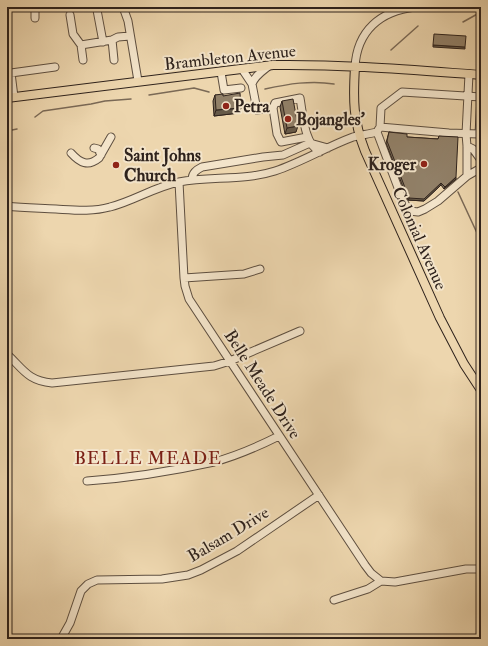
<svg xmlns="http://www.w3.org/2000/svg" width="488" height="646" font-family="'IM FELL Double Pica',serif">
  <rect width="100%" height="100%" fill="#edd6ae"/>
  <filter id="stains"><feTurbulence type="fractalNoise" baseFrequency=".005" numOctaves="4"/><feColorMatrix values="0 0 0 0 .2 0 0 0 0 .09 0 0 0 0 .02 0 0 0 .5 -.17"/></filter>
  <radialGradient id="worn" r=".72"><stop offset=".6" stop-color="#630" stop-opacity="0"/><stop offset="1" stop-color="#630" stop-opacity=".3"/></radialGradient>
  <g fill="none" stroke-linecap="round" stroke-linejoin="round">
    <path stroke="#7a6956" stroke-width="1.5" d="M463,22L481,12
      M391,50L418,26
      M265,89C288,84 311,80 334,84
      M149,95L194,88L209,92
      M35,117L43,111L91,104L105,101L131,99
      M7,131L17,129
      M458,192L477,233"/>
    <defs>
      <path id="minor" d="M123,7L128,21L138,81
        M97,10L103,42
        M70,15L73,34L81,45L112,40L118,37L130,36
        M35,18V7
        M112,40L114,60
        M81,45L83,60
        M355,67C357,31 380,11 415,7
        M242,69L252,84L257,110L273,108L275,103L300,98C303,114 304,144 320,152
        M221,72L224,90L241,88
        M252,84C255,75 263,71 270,65
        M14,97L11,73L55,67
        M273,108L277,134L281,142L307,137
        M380,127L449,133L479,134L481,97
        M378,130L380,127L381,108L402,92L481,97
        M467,146L473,149L481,160
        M94,148L98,149L101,155
        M71,153C80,163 88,167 99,158L111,137
        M467,176V146L466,134L469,74
        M192,180C192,173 196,170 202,167L263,157L283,155L310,143L328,148
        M179,182L184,278L185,286L189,299L365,565L371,573L381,581
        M7,206C23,208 39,208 56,209C74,210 92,212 110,207C134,201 154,187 179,182C210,176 244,181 275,171C302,162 326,147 353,137C361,135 369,134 377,132L403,201L410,211L418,212L425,209L438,201L467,176L481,168
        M184,278L244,274L260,269
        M7,354C23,369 28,381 52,383L214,366L230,361L300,331
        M87,481C129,478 173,471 214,462C236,456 259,446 279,436
        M334,600L368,589L381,581L395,582L466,569H481
        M61,639L70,623L81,591L88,584L97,580L162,579L188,575L201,570L237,551L319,495"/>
      <path id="major" d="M355,67C353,100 353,120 365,151L440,318L464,364L481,390
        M7,98L273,65C343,64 412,70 481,75"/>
    </defs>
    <use href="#minor" stroke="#5e4f40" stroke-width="9"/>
    <use href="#major" stroke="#2e221c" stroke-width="10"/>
    <use href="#minor" stroke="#f3e4ca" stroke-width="7"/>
    <use href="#major" stroke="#edd6ae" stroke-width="8"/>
  </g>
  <path fill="#7d6e59" stroke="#2e221c" d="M215,95L223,96L241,108L239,113L214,116L213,101Z
    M282,101L296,132L285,134L280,107Z
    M389,132L407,137L438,139L439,136L456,179L444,189L441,185L424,201L408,200L386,143Z
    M481,140V152L478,147Z"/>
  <path fill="#665a49" stroke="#2e221c" d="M433,45L465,47V49L433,47Z
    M241,108L239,113L214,116L216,110Z
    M298,126L296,132L285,134L287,128Z
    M456,177V179L444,189L445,187Z
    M441,183V185L424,201L408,200L409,198Z"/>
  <path fill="#918068" stroke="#2e221c" d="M434,34L466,36L465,47L433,45Z
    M240,93L241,108L216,110L215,95L223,94V96Z
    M293,99L298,126L287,128L282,101Z
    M389,132L407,134V137L438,139L439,136L458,137L456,177L445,187L441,183L424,199L409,198L387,141Z"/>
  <g fill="#8f2418" stroke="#f3e4ca" stroke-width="1.5">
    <circle cx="226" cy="106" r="4"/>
    <circle cx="288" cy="119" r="4"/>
    <circle cx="424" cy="164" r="4"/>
    <circle cx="116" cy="165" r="4"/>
  </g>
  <g text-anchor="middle" stroke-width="4" stroke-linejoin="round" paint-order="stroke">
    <g font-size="17" fill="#2e221c" stroke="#f3e4ca">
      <text transform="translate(230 57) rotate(-6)" y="6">Brambleton Avenue</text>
      <text transform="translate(420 238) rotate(66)" y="6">Colonial Avenue</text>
      <text transform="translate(263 384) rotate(57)" y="6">Belle Meade Drive</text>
      <text transform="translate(228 534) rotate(-31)" y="6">Balsam Drive</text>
    </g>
    <g font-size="17" font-weight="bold" fill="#2e221c" stroke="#f3e4ca" text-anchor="start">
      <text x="234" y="112">Petra</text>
      <text x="296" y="125">Bojangles'</text>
      <text x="124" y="161">Saint Johns<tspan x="124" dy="20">Church</tspan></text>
      <text x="416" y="170" text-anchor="end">Kroger</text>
    </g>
    <g font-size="18" letter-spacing="1" fill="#7a1f14" stroke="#f3e4ca">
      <text x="148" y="464">BELLE MEADE</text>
    </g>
  </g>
  <rect width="488" height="646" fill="none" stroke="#edd6ae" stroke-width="24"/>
  <rect x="8" y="8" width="472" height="630" fill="none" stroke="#2e221c" stroke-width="2"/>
  <rect x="12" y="12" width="464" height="622" fill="none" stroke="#2e221c"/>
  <rect width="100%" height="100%" filter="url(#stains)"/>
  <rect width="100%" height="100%" fill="url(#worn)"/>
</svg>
